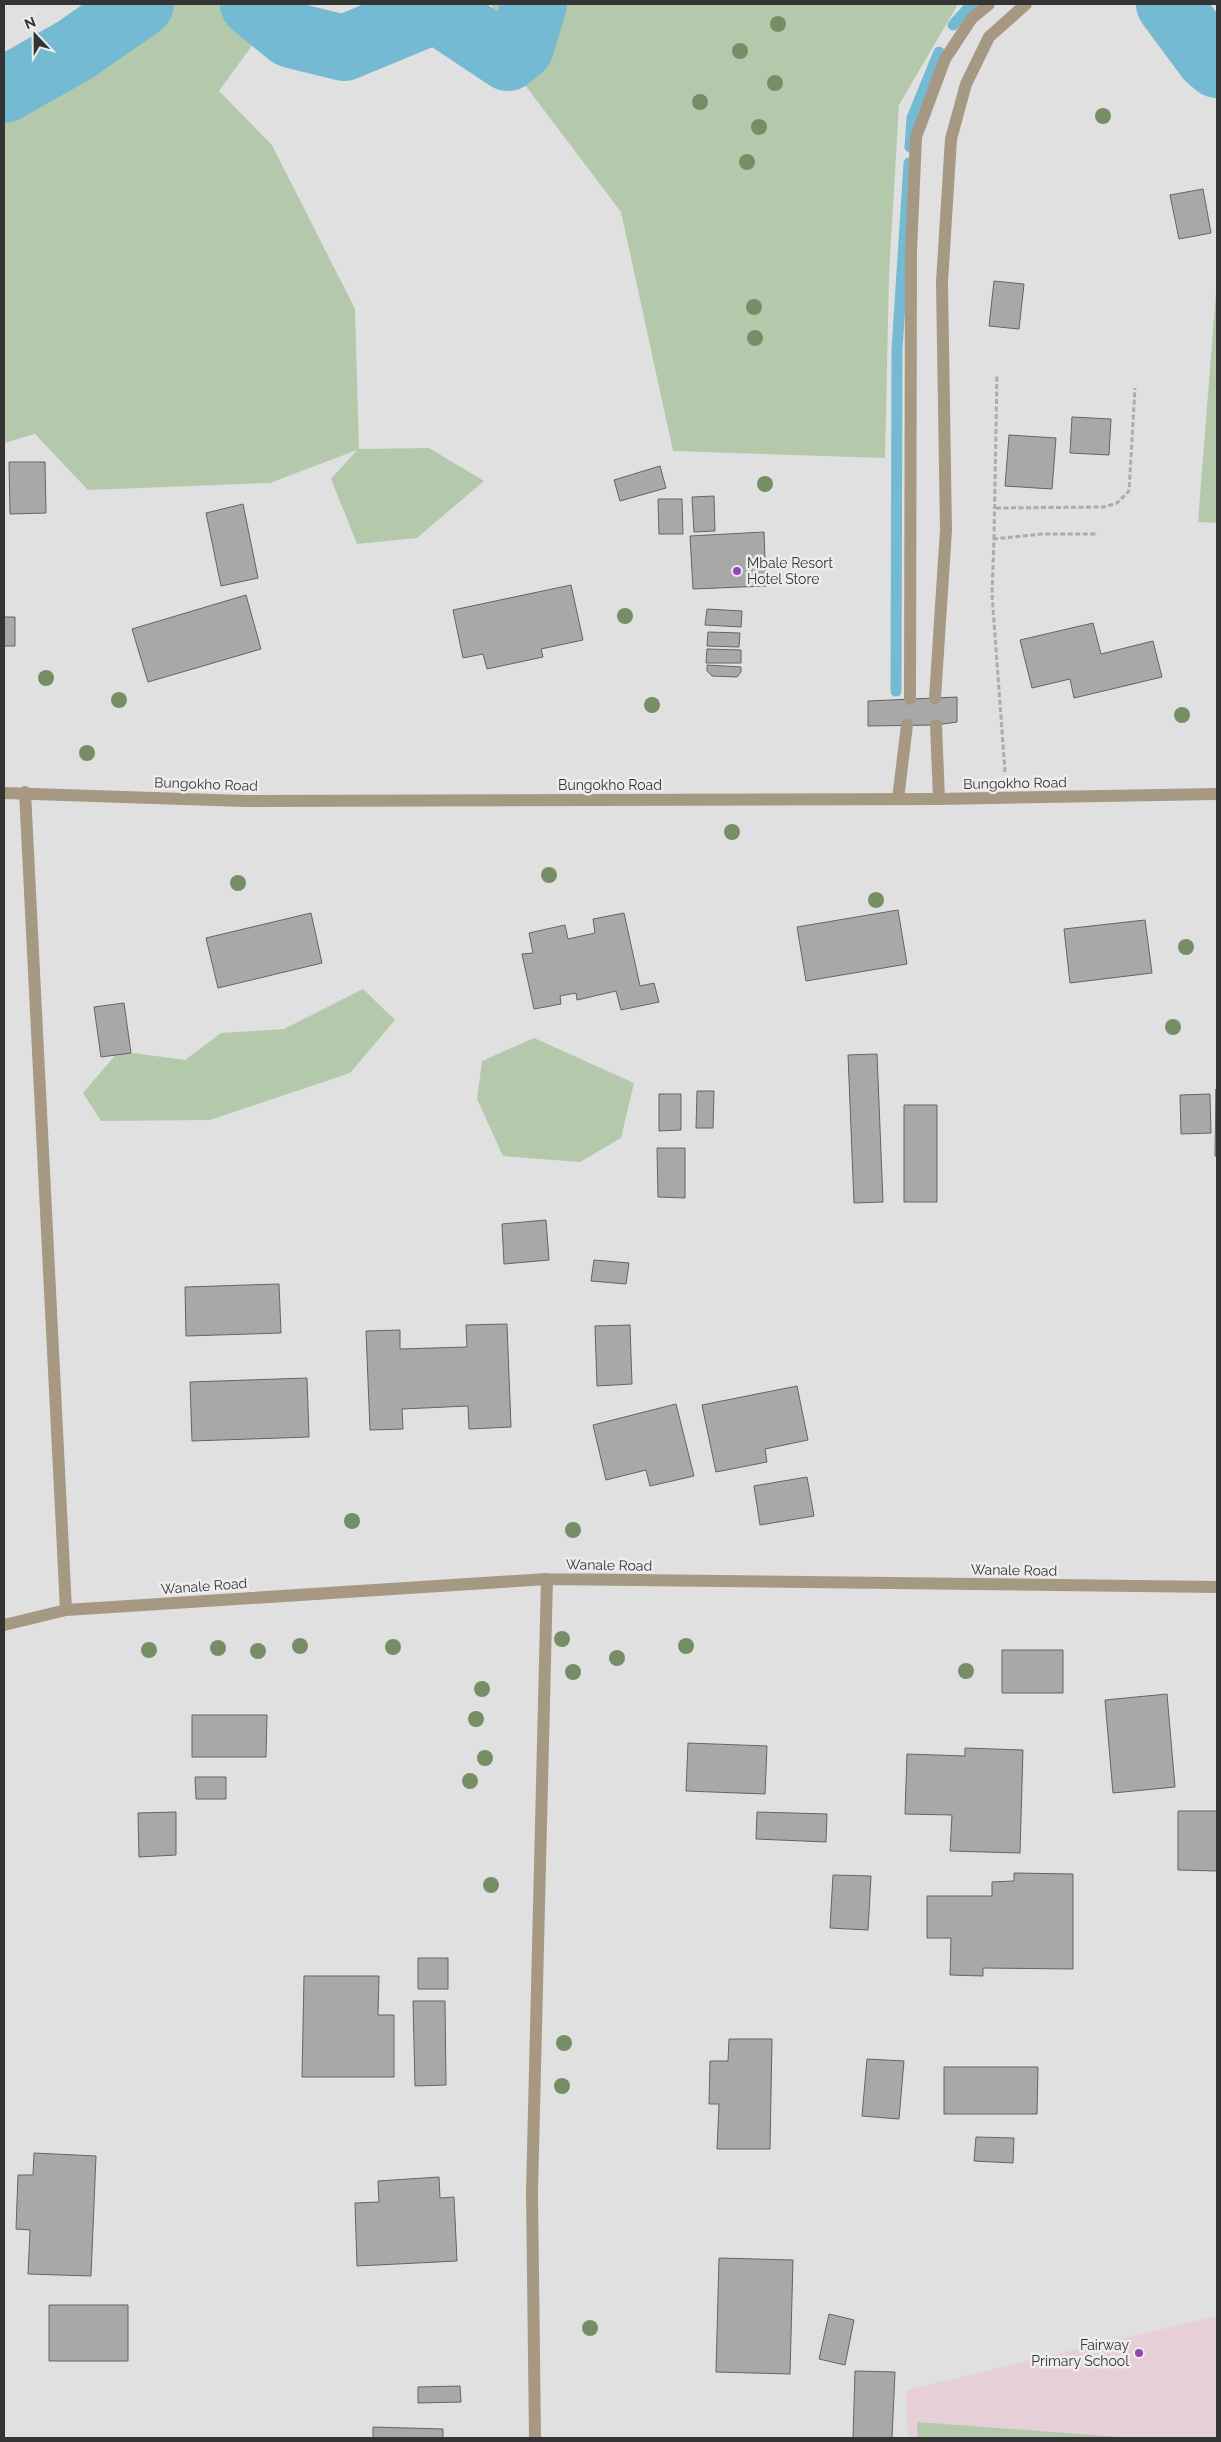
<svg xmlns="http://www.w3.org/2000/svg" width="1221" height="2442" font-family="Raleway,sans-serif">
  <rect width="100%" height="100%" fill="#e0e0e1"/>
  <path fill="#e7cfd8" d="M1217,2316V2438H908L906,2390Z"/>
  <path fill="#b4c9ac" d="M165,4H282L219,91L272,145L355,309L359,449L429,448L484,481L417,538L357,544L331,479L357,450L270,483L88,490L35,434L4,443V82L124,50Z
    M492,4H958L899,105L889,275L885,458L673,451L621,212L500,52Z
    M1217,279V523L1198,522Z
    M363,989L395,1020L350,1073L210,1120L101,1121L83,1093L119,1051L185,1060L221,1033L284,1029Z
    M534,1038L634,1083L621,1138L580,1162L503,1156L477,1099L482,1061Z
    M917,2422L1133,2438H918Z"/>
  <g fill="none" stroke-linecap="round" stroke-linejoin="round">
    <path stroke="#74bad2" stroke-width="11" d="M953,25L972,4
      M910,147L912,118L939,52
      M896,691L897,350L909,163"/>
    <path stroke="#74bad2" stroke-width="66" d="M253,4L291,35L344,48L436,10L508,58L521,47L534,4
      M1169,4L1209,58L1217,65
      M4,90L75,50L141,4"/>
  </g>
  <path fill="#a9a8a9" stroke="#656465" d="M1203,189L1211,233L1179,239L1170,195Z
    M994,281L1024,284L1019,329L989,326Z
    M1072,417L1111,419L1109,455L1070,453Z
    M1009,435L1056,438L1052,489L1005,486Z
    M9,462H45L46,513L10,514Z
    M660,466L666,488L620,501L614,480Z
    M714,496L715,531L694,532L692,497Z
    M658,499H682L683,534H659Z
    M243,504L258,578L221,586L206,513Z
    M764,532L766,586L693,589L690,536Z
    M571,585L583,640L541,649L543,657L487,669L483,654L463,658L453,610Z
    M246,595L261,649L148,682L132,629Z
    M707,609L742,611L741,627L705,625Z
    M4,617H15V646H4Z
    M1093,623L1101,654L1153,641L1162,677L1074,698L1070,679L1032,688L1020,640Z
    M708,632L740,633L739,647L707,646Z
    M707,649L741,650V663H706Z
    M707,665L741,667V672L737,677L712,676L707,671Z
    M957,697V722L936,725L868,726V701Z
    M898,910L907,964L806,981L797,927Z
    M311,913L322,963L218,988L206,938Z
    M624,913L640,986L654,983L659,1002L621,1010L616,991L577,1000L576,993L560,996L561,1004L534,1009L522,954L533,953L529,933L565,925L568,939L595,933L593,919Z
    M1145,920L1152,973L1070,983L1064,929Z
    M124,1003L131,1053L101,1057L94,1007Z
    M877,1054L883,1202L854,1203L848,1055Z
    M1216,1089L1217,1156H1215Z
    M697,1091H714L713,1128H696Z
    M659,1094H681V1130L659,1131Z
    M1210,1094L1211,1133L1181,1134L1180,1095Z
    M904,1105H937V1202H904Z
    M657,1148H685V1198L658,1197Z
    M546,1220L549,1260L504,1264L502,1224Z
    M594,1260L629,1263L626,1284L591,1281Z
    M279,1284L281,1333L186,1336L185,1287Z
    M507,1324L511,1427L469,1429L468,1406L402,1409L403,1429L370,1430L366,1331L400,1330V1349L467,1347L466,1325Z
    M630,1325L632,1384L597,1386L595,1326Z
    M307,1378L309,1437L192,1441L190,1382Z
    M797,1386L808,1440L765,1449L767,1462L716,1472L702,1405Z
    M676,1404L694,1476L650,1486L646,1470L606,1480L593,1425Z
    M807,1477L814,1516L760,1525L754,1486Z
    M1002,1650H1063V1693H1002Z
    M1167,1694L1175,1787L1113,1793L1105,1700Z
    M192,1715H267L266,1757H192Z
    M688,1743L767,1746L765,1794L686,1791Z
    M965,1748L1023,1750L1020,1853L950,1851L952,1815L905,1814L907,1754L965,1756Z
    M195,1777H226V1799H196Z
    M1178,1811H1217V1871L1178,1870Z
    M176,1812V1855L139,1857L138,1813Z
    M757,1812L827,1814L826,1842L756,1839Z
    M1014,1873L1073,1874V1969L983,1968V1976L950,1975L951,1938H927V1896H992V1882L1014,1881Z
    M833,1875L871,1876L868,1930L830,1928Z
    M418,1958H448V1989H418Z
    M304,1976H379L378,2015H394V2077H302Z
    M413,2001H445L446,2085L415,2086Z
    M729,2039H772L770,2149H717L719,2104H709L710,2061H728Z
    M867,2059L904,2061L899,2119L862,2116Z
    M944,2067H1038L1037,2114H944Z
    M976,2137L1014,2138L1013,2163L974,2161Z
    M34,2153L96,2156L91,2276L28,2274L30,2230L16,2229L18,2175H33Z
    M439,2177L440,2198L454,2197L457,2261L357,2266L355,2203L379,2202L378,2181Z
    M719,2258L793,2260L790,2374L716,2372Z
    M49,2305H128V2361H49Z
    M829,2314L854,2320L845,2365L819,2359Z
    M855,2371L895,2372L892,2438H853Z
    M460,2386L461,2402L418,2403V2387Z
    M373,2427L443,2429V2438H373Z"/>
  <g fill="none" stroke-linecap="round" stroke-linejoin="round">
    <path stroke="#acacad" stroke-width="3" stroke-dasharray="5 2.5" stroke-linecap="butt" d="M996,508L1104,507L1117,503L1129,491L1135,388
      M994,539L997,374
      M1005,772L992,594L994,539L1042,534H1098"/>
    <path stroke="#a69883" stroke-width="12" d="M935,698L946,530L942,282L951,139L966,84L989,37L1026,4
      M910,699L911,251L916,137L945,59L972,18L989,4
      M936,725L939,799
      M898,799L907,725"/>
    <path stroke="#a69883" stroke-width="12" d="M25,792L66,1610
      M4,1625L66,1610L547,1579L1217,1587
      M535,2438L532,2192L547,1579"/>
    <path stroke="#a69883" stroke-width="12" d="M4,793L244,801L939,799L1217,794"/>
  </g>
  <g fill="#758e66">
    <circle cx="778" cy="24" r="8"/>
    <circle cx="740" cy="51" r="8"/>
    <circle cx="775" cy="83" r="8"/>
    <circle cx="700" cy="102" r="8"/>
    <circle cx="1103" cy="116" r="8"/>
    <circle cx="759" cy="127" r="8"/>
    <circle cx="747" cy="162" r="8"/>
    <circle cx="754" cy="307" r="8"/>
    <circle cx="755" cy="338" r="8"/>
    <circle cx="765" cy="484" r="8"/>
    <circle cx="625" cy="616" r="8"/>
    <circle cx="46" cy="678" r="8"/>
    <circle cx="119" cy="700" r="8"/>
    <circle cx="652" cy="705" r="8"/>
    <circle cx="1182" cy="715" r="8"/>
    <circle cx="87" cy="753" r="8"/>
    <circle cx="732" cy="832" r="8"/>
    <circle cx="549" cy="875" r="8"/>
    <circle cx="238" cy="883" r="8"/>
    <circle cx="876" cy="900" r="8"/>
    <circle cx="1186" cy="947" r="8"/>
    <circle cx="1173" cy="1027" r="8"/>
    <circle cx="352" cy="1521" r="8"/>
    <circle cx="573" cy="1530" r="8"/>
    <circle cx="562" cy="1639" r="8"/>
    <circle cx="300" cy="1646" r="8"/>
    <circle cx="686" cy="1646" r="8"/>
    <circle cx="393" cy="1647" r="8"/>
    <circle cx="218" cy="1648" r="8"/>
    <circle cx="149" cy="1650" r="8"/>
    <circle cx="258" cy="1651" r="8"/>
    <circle cx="617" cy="1658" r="8"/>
    <circle cx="966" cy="1671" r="8"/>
    <circle cx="573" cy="1672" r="8"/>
    <circle cx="482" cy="1689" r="8"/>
    <circle cx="476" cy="1719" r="8"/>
    <circle cx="485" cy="1758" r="8"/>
    <circle cx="470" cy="1781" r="8"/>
    <circle cx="491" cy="1885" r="8"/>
    <circle cx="564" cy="2043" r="8"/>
    <circle cx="562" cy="2086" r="8"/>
    <circle cx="590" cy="2328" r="8"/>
  </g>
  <g fill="#9046b8" stroke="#ededee" stroke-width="2">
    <circle cx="737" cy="571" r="5"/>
    <circle cx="1139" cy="2353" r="5"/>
  </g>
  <g text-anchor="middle" stroke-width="5" stroke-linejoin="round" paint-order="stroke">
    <g font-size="14" fill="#343435" stroke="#ededee" text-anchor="start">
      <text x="747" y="568">Mbale Resort<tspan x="747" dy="16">Hotel Store</tspan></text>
      <text x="1129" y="2350" text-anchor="end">Fairway<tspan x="1129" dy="16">Primary School</tspan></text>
    </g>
    <g font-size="14" fill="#343435" stroke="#ededee">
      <text transform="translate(1015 783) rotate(-1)" y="5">Bungokho Road</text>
      <text transform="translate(206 784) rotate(2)" y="5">Bungokho Road</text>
      <text x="610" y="790">Bungokho Road</text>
      <text transform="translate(609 1565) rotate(1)" y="5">Wanale Road</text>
      <text transform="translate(1014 1570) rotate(1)" y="5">Wanale Road</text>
      <text transform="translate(204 1586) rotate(-4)" y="5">Wanale Road</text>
    </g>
  </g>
  <rect width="1221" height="2442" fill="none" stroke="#343435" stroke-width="10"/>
  <g transform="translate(35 35) rotate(338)" stroke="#ededee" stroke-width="4" paint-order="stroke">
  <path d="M0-4L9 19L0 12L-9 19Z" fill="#343435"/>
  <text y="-8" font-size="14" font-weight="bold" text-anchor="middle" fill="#343435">N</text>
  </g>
</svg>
